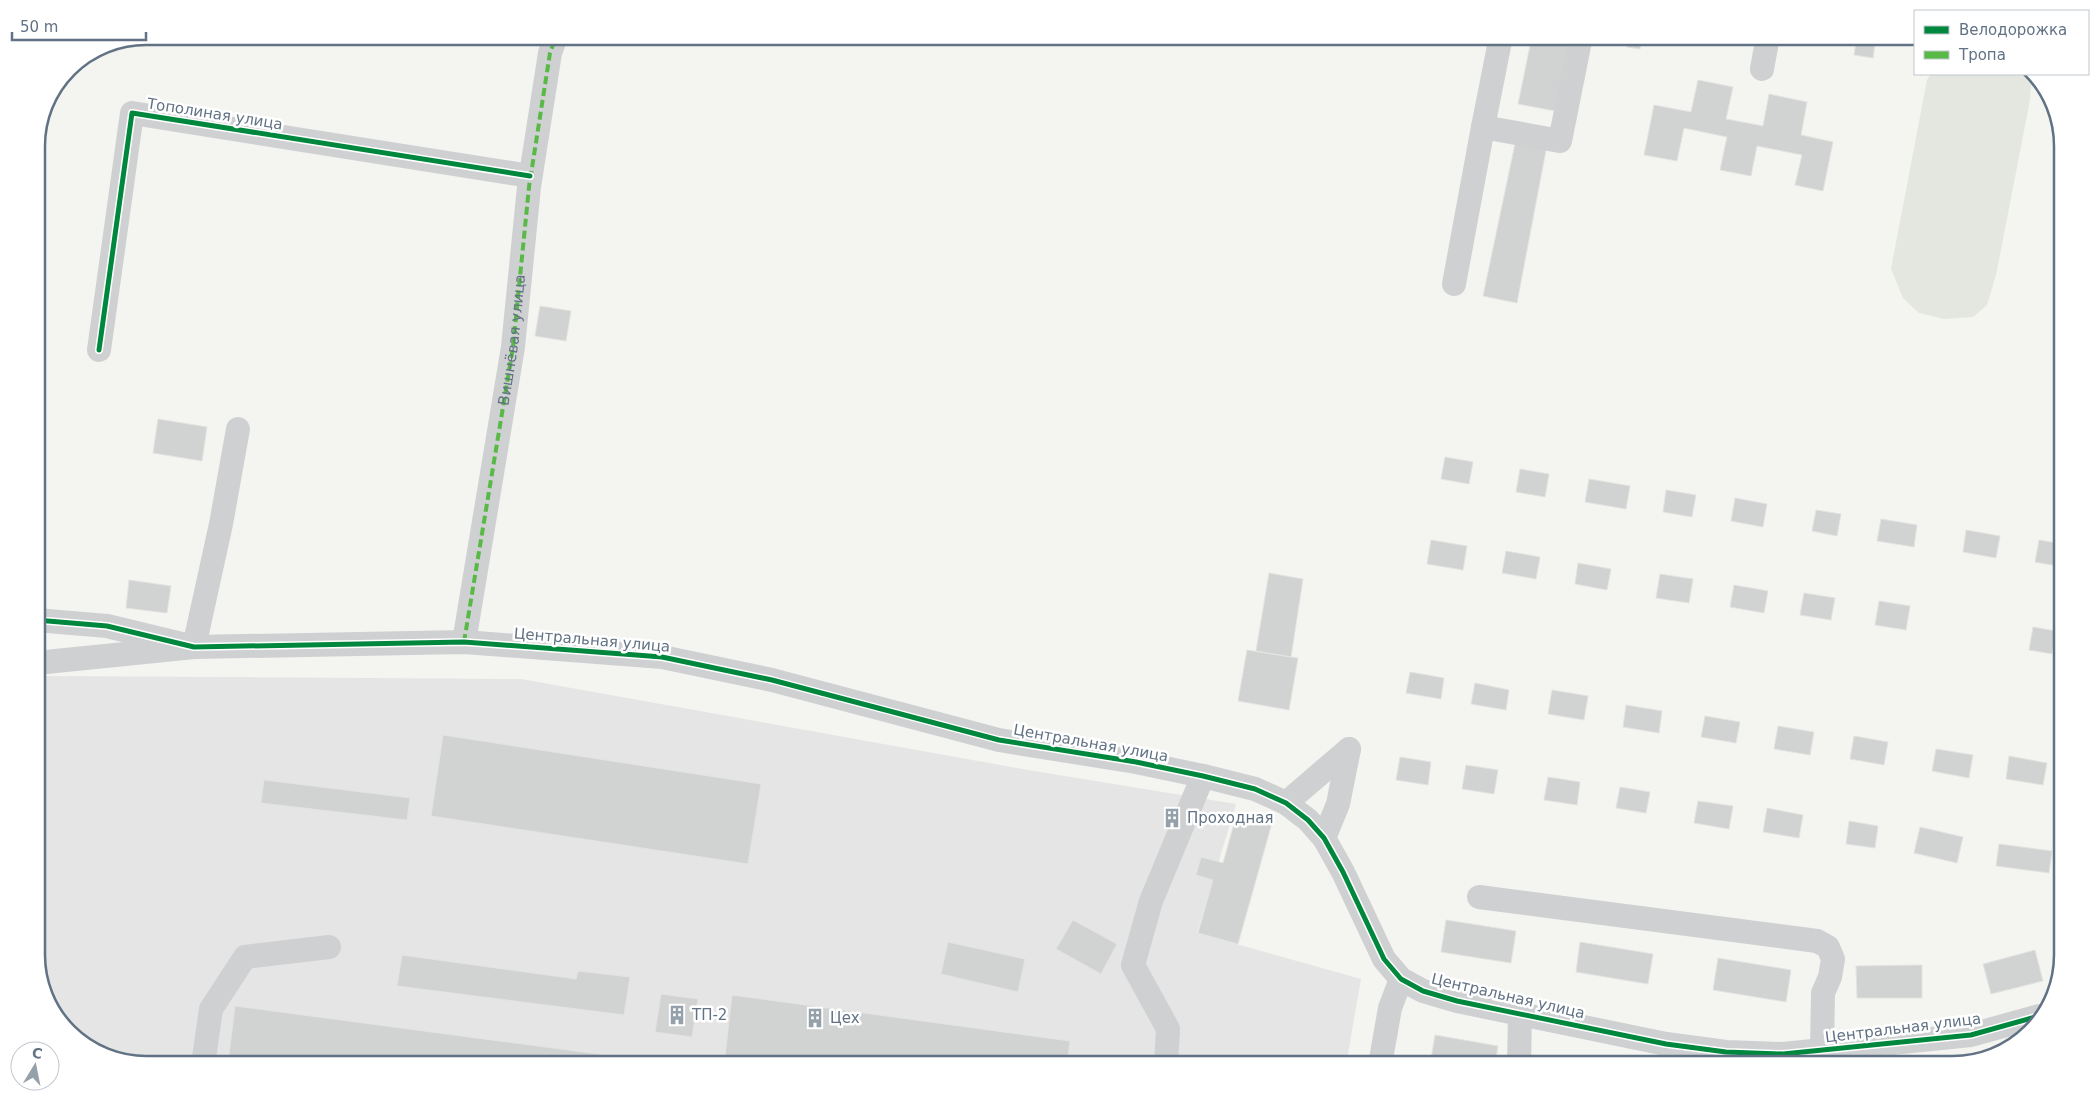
<svg xmlns="http://www.w3.org/2000/svg" width="2099" height="1101" font-family="'DejaVu Sans',sans-serif">
  <rect width="100%" height="100%" fill="#f4f4f1"/>
  <path fill="#e4e5e4" d="M39,676L521,679L1028,770L1236,804L1197,933L1361,979L1346,1065H146L97,1053L55,1016L37,962L36,683Z"/>
  <path fill="#e3e7df" d="M1931,74H2024L2031,84L2030,100L1996,275L1987,305L1973,317L1944,319L1919,313L1903,298L1891,269L1927,80Z"/>
  <path fill="#d1d2d2" stroke="#e3e3e1" d="M1532,36H1570L1555,111L1518,104Z
    M1629,36H1642L1640,49L1627,47Z
    M1857,36H1876L1873,58L1854,55Z
    M1698,80L1733,87L1726,119L1763,126L1769,94L1807,102L1801,135L1833,142L1823,191L1795,185L1802,155L1757,146L1751,176L1720,170L1727,137L1684,128L1677,161L1644,155L1654,105L1691,112Z
    M1516,139L1547,145L1517,303L1483,296Z
    M540,306L571,311L566,341L535,336Z
    M158,419L207,427L202,461L153,453Z
    M1445,457L1473,462L1469,484L1441,479Z
    M1520,469L1549,474L1545,497L1516,492Z
    M1589,479L1630,486L1626,509L1585,502Z
    M1666,490L1696,495L1692,517L1663,512Z
    M1735,498L1767,504L1763,527L1731,521Z
    M1816,510L1841,514L1837,536L1812,531Z
    M1881,519L1917,525L1914,547L1877,541Z
    M1966,530L2000,536L1996,558L1963,552Z
    M1431,540L1467,546L1463,570L1427,564Z
    M2039,540L2063,544V567L2035,562Z
    M1506,551L1540,557L1536,579L1502,573Z
    M1578,563L1611,569L1607,590L1575,584Z
    M1269,573L1303,579L1291,657L1256,651Z
    M1660,574L1693,579L1689,603L1656,598Z
    M129,580L171,586L167,613L126,608Z
    M1734,585L1768,591L1764,613L1730,607Z
    M1804,593L1835,598L1831,620L1800,615Z
    M1879,601L1910,606L1906,630L1875,625Z
    M2033,627L2056,631L2052,654L2029,650Z
    M1247,650L1298,658L1289,710L1238,701Z
    M1410,672L1444,678L1441,699L1406,693Z
    M1475,683L1509,690L1506,710L1471,704Z
    M1552,690L1588,696L1584,720L1548,714Z
    M1626,705L1662,711L1659,733L1623,727Z
    M1705,716L1740,722L1736,743L1701,737Z
    M1778,726L1814,732L1810,755L1774,749Z
    M443,735L761,784L748,864L431,816Z
    M1854,736L1888,742L1884,765L1850,759Z
    M1936,749L1973,755L1969,778L1932,771Z
    M2009,756L2047,763L2043,785L2006,779Z
    M1400,757L1431,762L1428,785L1396,780Z
    M1466,765L1498,770L1494,794L1462,789Z
    M1548,777L1580,782L1577,805L1544,800Z
    M264,780L410,798L407,820L261,803Z
    M1620,787L1650,792L1646,813L1616,808Z
    M1698,801L1733,806L1729,829L1694,823Z
    M1767,808L1803,815L1799,838L1763,832Z
    M1167,809L1182,812L1178,828L1163,824Z
    M1237,813L1272,823L1238,944L1198,933L1213,880L1196,875L1201,857L1223,863Z
    M1849,821L1878,826L1875,848L1846,844Z
    M1920,827L1963,837L1957,863L1914,853Z
    M1999,844L2052,851L2049,873L1996,866Z
    M1073,920L1117,944L1101,974L1056,949Z
    M1446,920L1516,931L1511,963L1441,952Z
    M948,942L1025,959L1018,992L941,974Z
    M1580,942L1653,954L1648,984L1576,972Z
    M2035,950L2043,981L1991,994L1983,964Z
    M402,955L576,979L578,971L630,977L624,1015L397,986Z
    M1718,958L1791,970L1786,1002L1713,990Z
    M1922,965V998H1857L1856,966Z
    M661,994L698,999L692,1037L655,1032Z
    M732,995L1070,1041L1067,1065H724Z
    M235,1006L681,1065H243L228,1063Z
    M1435,1035L1498,1046L1495,1065H1430Z
    M1565,1059L1602,1065H1564Z"/>
  <g fill="none" stroke-linecap="round" stroke-linejoin="round">
    <g stroke="#cfd0d1" stroke-width="24">
      <path d="M1762,69L1768,36"/>
      <path d="M1483,127L1501,36"/>
      <path d="M1454,284L1483,127L1560,141L1581,36"/>
      <path d="M99,350L132,113L530,176"/>
      <path d="M36,620L107,626L194,647L464,642L662,657L772,680L999,740L1136,762L1203,776L1255,789L1286,803L1308,820L1324,838L1343,872L1384,959L1401,979L1423,991L1457,1001L1666,1044L1726,1052L1783,1054L1971,1035L2039,1016"/>
      <path id="s1" d="M464,642L513,347L529,187L550,53L556,36"/>
      <path d="M36,663L194,647L221,524L238,429"/>
      <path d="M1286,803L1349,749"/>
      <path d="M1324,838L1338,804L1349,749"/>
      <path d="M1479,897L1817,941L1828,947L1833,959L1830,977L1823,993L1822,1050"/>
      <path d="M203,1065L211,1009L245,957L329,947"/>
      <path d="M1166,1065L1168,1029L1133,965L1151,901L1203,776"/>
      <path d="M1380,1065L1390,1008L1401,979"/>
      <path d="M1519,1065L1520,1014"/>
    </g>
    <path stroke="#58b947" stroke-width="4" stroke-dasharray="8 4" stroke-linecap="butt" d="M464,642L513,347L529,187L550,53L556,36"/>
    <defs>
      <path id="cycleway" d="M99,350L132,113L530,176
        M36,620L107,626L194,647L464,642L662,657L772,680L999,740L1136,762L1203,776L1255,789L1286,803L1308,820L1324,838L1343,872L1384,959L1401,979L1423,991L1457,1001L1666,1044L1726,1052L1783,1054L1971,1035L2039,1016"/>
    </defs>
    <use href="#cycleway" stroke="#fff" stroke-width="8"/>
    <use href="#cycleway" stroke="#00873e" stroke-width="5"/>
  </g>
  <defs>
    <symbol id="building-bare" viewBox="-9 -9 18 18"><path d="M-4-6H4V6H1V3H-1V6H-4ZM-2.5-4.3h1.7v1.8h-1.7ZM.8-4.3h1.7v1.8H.8ZM-2.5-1h1.7V.8h-1.7ZM.8-1h1.7V.8H.8Z" fill="#94a0aa" stroke="#fff" stroke-width="2.5" paint-order="stroke"/></symbol>
  </defs>
  <g fill-rule="evenodd">
    <use href="#building-bare" x="1158" y="804" width="28" height="28"/>
    <use href="#building-bare" x="663" y="1001" width="28" height="28"/>
    <use href="#building-bare" x="801" y="1004" width="28" height="28"/>
  </g>
  <g text-anchor="middle" stroke-width="5" stroke-linejoin="round" paint-order="stroke">
    <g font-size="15" fill="#617284" stroke="#fff">
      <text transform="translate(215 114) rotate(9)" y="5">Тополиная улица</text>
      <text dy="5" stroke="none"><textPath href="#s1" startOffset="306">Вишнёвая улица</textPath></text>
      <text transform="translate(592 640) rotate(5)" y="5">Центральная улица</text>
      <text transform="translate(1091 743) rotate(10)" y="5">Центральная улица</text>
      <text transform="translate(1508 996) rotate(13)" y="5">Центральная улица</text>
      <text transform="translate(1903 1028) rotate(-7)" y="5">Центральная улица</text>
    </g>
    <g font-size="15" fill="#617284" stroke="#fff" text-anchor="start">
      <text x="1187" y="823">Проходная</text>
      <text x="692" y="1020">ТП-2</text>
      <text x="830" y="1023">Цех</text>
    </g>
  </g>
  <path d="M0 0H2099V1101H0ZM146 45H1953A101 101 0 0 1 2054 146V955A101 101 0 0 1 1953 1056H146A101 101 0 0 1 45 955V146A101 101 0 0 1 146 45Z" fill="#fff" fill-rule="evenodd"/>
  <path fill="none" stroke="#617284" stroke-width="2.5" d="M146 45H1953A101 101 0 0 1 2054 146V955A101 101 0 0 1 1953 1056H146A101 101 0 0 1 45 955V146A101 101 0 0 1 146 45Z"/>
  <rect x="1914" y="10" width="175" height="65" fill="#ffffff" stroke="#c0c7ce"/>
  <rect x="1924" y="26" width="25" height="8" fill="#00873e" stroke="#c0c7ce"/>
  <text x="1959" y="35" font-size="15" fill="#617284">Велодорожка</text>
  <rect x="1924" y="51" width="25" height="8" fill="#58b947" stroke="#c0c7ce"/>
  <text x="1959" y="60" font-size="15" fill="#617284">Тропа</text>
  <g transform="translate(35 1066) rotate(10)"><circle r="24" fill="#ffffff" stroke="#c0c7ce"/>
  <path d="M0-4L9 19L0 12L-9 19Z" fill="#94a0aa"/>
  <text y="-8" font-size="14" font-weight="bold" text-anchor="middle" fill="#617284">С</text>
  </g>
  <path d="M12 32v8h134v-8" fill="none" stroke="#617284" stroke-width="2.5"/>
  <text x="20" y="32" font-size="15" fill="#617284" stroke="#ffffff" stroke-width="4" paint-order="stroke">50 m</text>
</svg>
